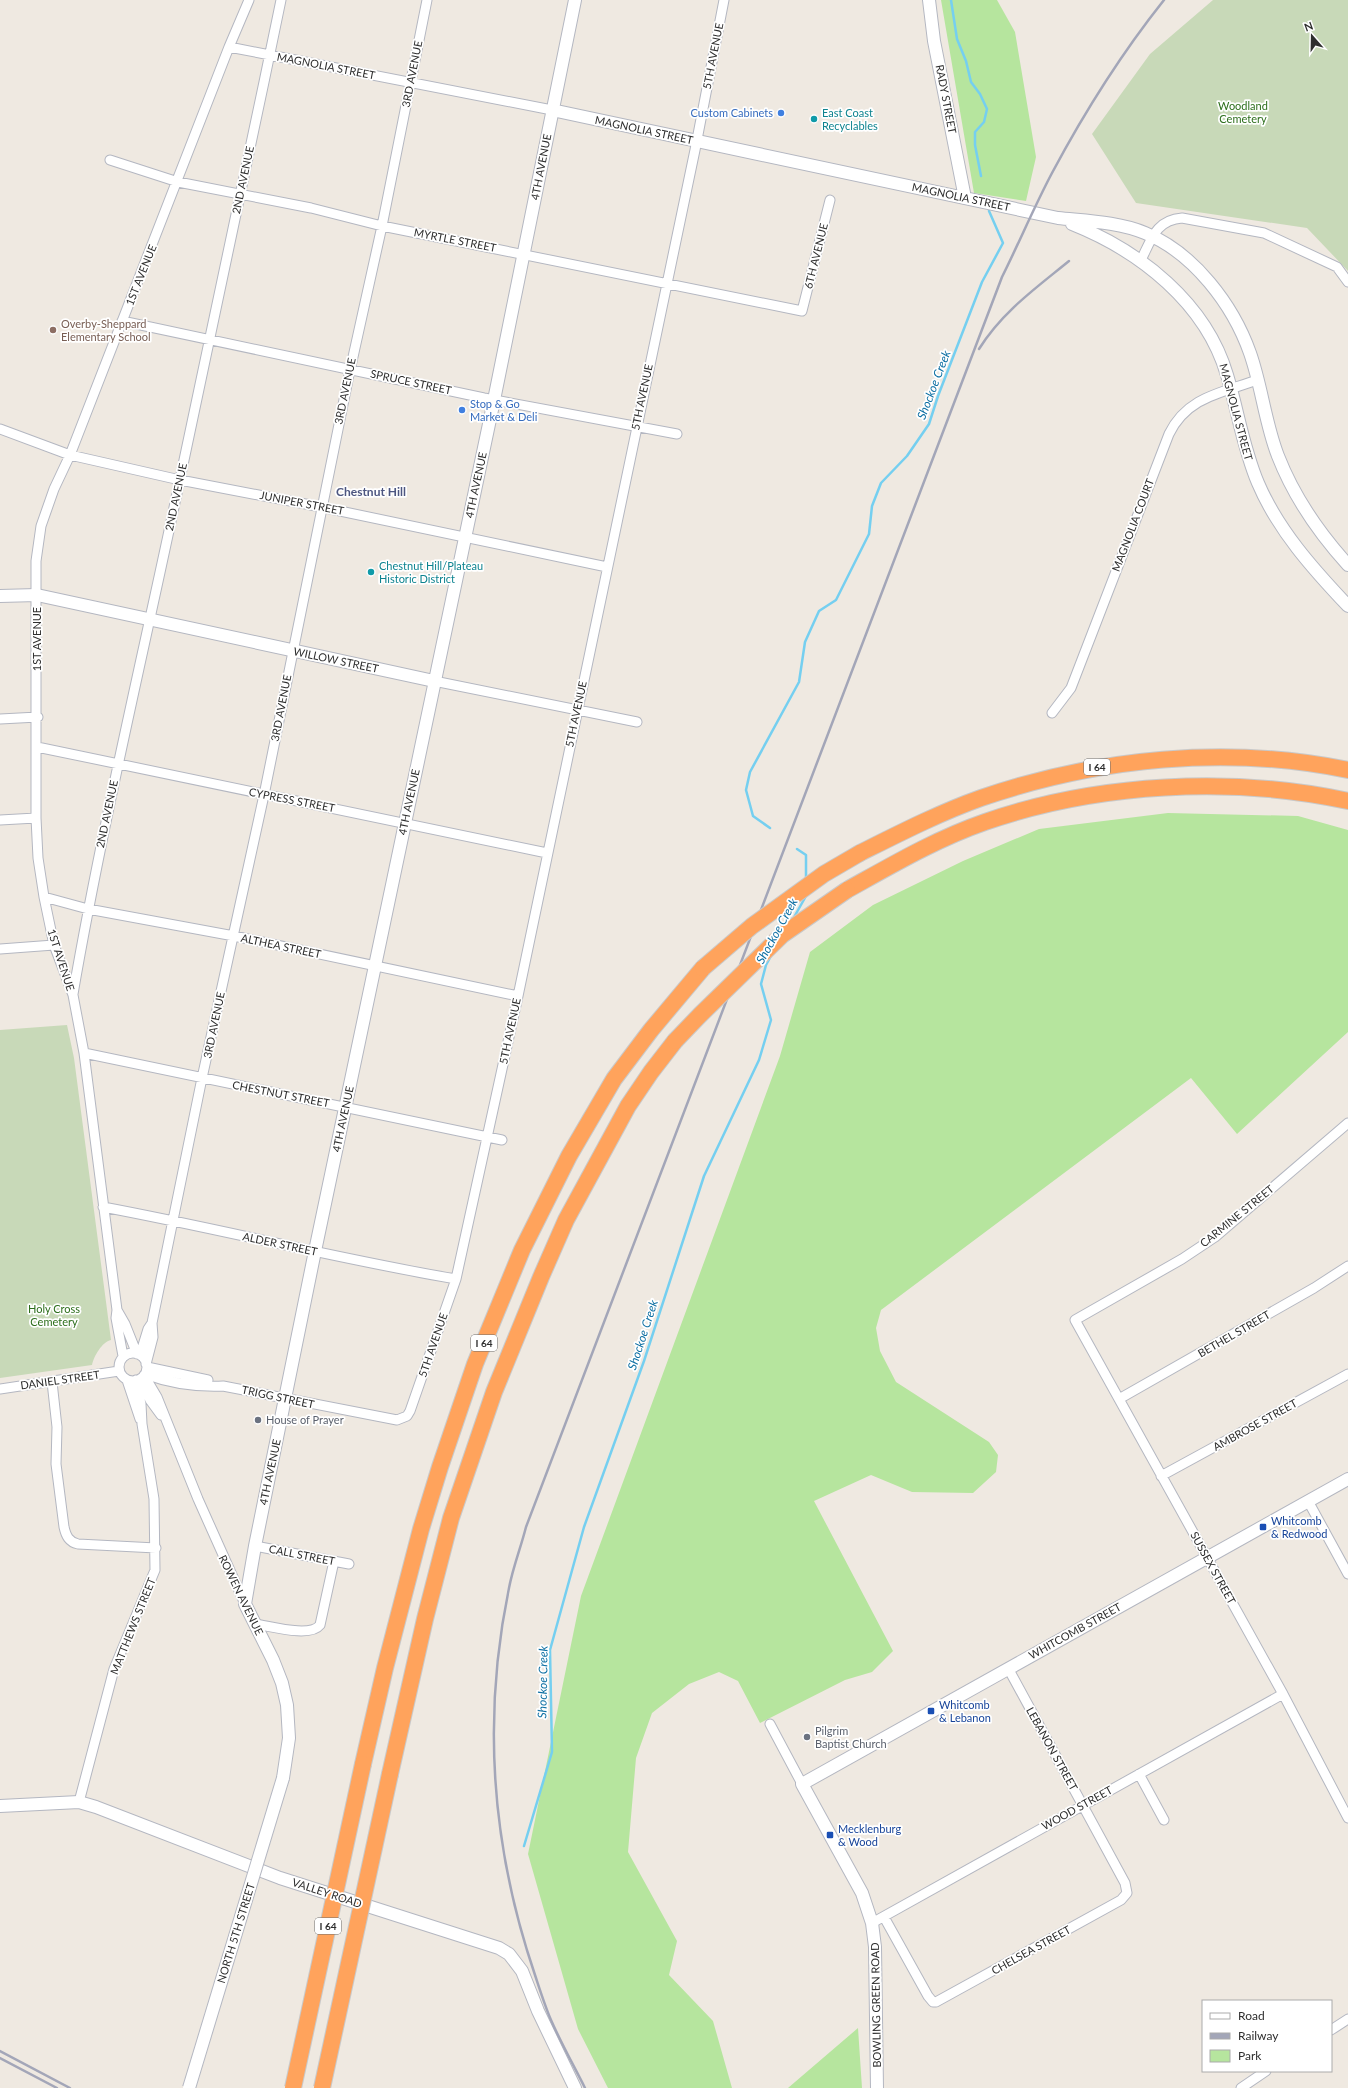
<svg xmlns="http://www.w3.org/2000/svg" width="1348" height="2088" font-family="Lato,sans-serif">
  <rect width="100%" height="100%" fill="#efe9e1"/>
  <path fill="#b6e59e" d="M941,0H997L1015,32L1036,157L1026,201L974,193Z
    M1168,813L1298,816L1348,830V1032L1237,1134L1191,1078L881,1310L876,1328L880,1351L896,1382L989,1442L998,1455L996,1472L973,1493L912,1492L871,1475L814,1501L893,1651L872,1672L845,1680L760,1723L738,1681L719,1672L689,1684L652,1713L636,1758L628,1852L677,1941L669,1975L713,2021L732,2088H608L578,2029L528,1854L581,1596L780,1056L810,952L873,905L963,861L1039,829Z
    M858,2028L862,2088H788Z"/>
  <path fill="#c8d9b8" d="M1213,0H1348V271L1307,228L1136,203L1092,134L1150,54Z
    M67,1025L74,1058L111,1340C102,1342 94,1356 92,1365L0,1378V1030Z"/>
  <g fill="none" stroke-linecap="round" stroke-linejoin="round">
    <path stroke="#75cff0" stroke-width="2.5" d="M951,0L957,39L966,61L971,82L980,94L987,109L984,122L975,132V145L981,176
      M770,828L753,816L746,790L750,772L799,682L805,642L819,611L836,600L869,534L872,506L881,483L907,456L929,424L938,396L982,282L1003,243L989,211
      M797,849L806,855V881
      M793,919L806,896
      M524,1846L552,1752L550,1650L584,1527L644,1361L704,1176L759,1060L771,1020L761,984L766,965L772,954"/>
    <defs>
      <path id="street" d="M229,47L552,110
        M110,160L178,182L311,208L382,226L802,311L830,200
        M1140,262C1151,241 1155,220 1182,218L1264,233L1337,267L1348,282
        M122,321L484,398L677,434
        M0,429L70,455L180,480L321,507L607,567
        M434,681L637,722
        M1052,713L1071,688L1169,434C1187,397 1221,393 1257,380
        M0,719L38,717
        M37,747L547,853
        M0,820L36,818
        M44,897L88,909L234,936L518,996
        M0,949L54,945
        M73,994C103,821 144,651 180,479C214,320 248,160 281,0
        M84,1053L502,1140
        M1348,1123L1215,1237L1182,1259L1075,1320L1283,1694L1348,1818
        M103,1207C221,1229 338,1259 456,1279
        M117,1310L125,1324L137,1354
        M119 1367a14 14 0 1 1 28 0a14 14 0 1 1-28 0Z
        M140,1355L148,1329L152,1323L202,1078L264,795L349,375L382,226L427,0
        M123,1356L116,1318L117,1310L84,1053L73,995L54,945L44,897L38,858L36,818V561L41,526L54,489L70,455L229,47L249,0
        M146,1364L153,1337L152,1323
        M147,1367L208,1380
        M145,1374C169,1383 198,1387 223,1386L397,1420L407,1416L410,1411L456,1279L518,996L695,150L724,0
        M144,1375L157,1397L198,1499L245,1604
        M140,1379L150,1400L161,1415
        M127,1380L140,1419
        M52,1382L57,1427L56,1464L64,1527C66,1536 69,1542 78,1544L156,1548
        M0,1389L119,1371
        M1119,1399L1314,1288L1348,1266
        M1161,1476L1348,1374
        M1308,1501L1348,1574
        M255,1546L349,1564
        M255,1624C270,1626 310,1638 320,1625L334,1561
        M770,1724L802,1784
        M1139,1774L1164,1820
        M79,1802L114,1669L155,1570L154,1499L142,1424L141,1404L136,1380
        M884,1917L928,1996L933,2002H936L1121,1900L1127,1893L1125,1883L1008,1668
        M872,1923L1283,1694
        M1331,2030L1348,2019
        M1241,2088L1266,2071"/>
      <path id="secondary" d="M929,0L934,41L965,198
        M552,110L1058,218C1086,221 1119,222 1145,233C1194,253 1233,305 1250,353C1262,387 1265,423 1278,456C1294,497 1319,533 1348,565
        M1072,224C1140,251 1206,303 1227,375C1238,411 1243,448 1258,483C1278,530 1313,569 1348,606
        M0,596L37,595L434,681
        M283,1778L289,1738L287,1705L282,1683L273,1660L245,1604L255,1546L315,1251L493,405L575,0
        M0,1806L79,1802L96,1807L280,1878L499,1948L509,1954L522,1971L538,2011L575,2088
        M877,2088L875,1947L872,1923L862,1893L802,1784L1348,1479"/>
      <path id="highway" d="M860,853C900,833 939,813 981,798C1098,758 1227,745 1348,770
        M847,890C892,865 936,839 985,822C1097,783 1232,776 1348,801
        M363,1764L385,1668L421,1529L440,1467L475,1364L522,1250L569,1156L614,1079L651,1030L703,968
        M390,1774L425,1619L451,1518L494,1392L541,1277L566,1220L628,1106L651,1072L675,1041"/>
    </defs>
    <use href="#street" stroke="#b4b7c1" stroke-width="11"/>
    <use href="#secondary" stroke="#b4b7c1" stroke-width="14"/>
    <use href="#highway" stroke="#c9c9c9" stroke-width="18"/>
    <use href="#street" stroke="#fff" stroke-width="9"/>
    <use href="#secondary" stroke="#fff" stroke-width="12"/>
    <use href="#highway" stroke="#ffa35c" stroke-width="16"/>
    <path stroke="#a3a6b8" stroke-width="2.5" d="M979,349C1002,312 1036,288 1069,261
      M0,2051L70,2088
      M0,2058L57,2088
      M585,2088C574,2066 561,2043 551,2020C545,2006 540,1990 535,1975C492,1849 482,1718 509,1588C513,1567 521,1547 526,1527L1002,277C1019,243 1034,207 1052,173C1084,113 1121,54 1164,0"/>
    <defs>
      <path id="secondary-bridge" d="M189,2088L283,1778"/>
      <path id="highway-bridge" d="M703,968L752,926L824,874L860,853
        M675,1041L700,1015L782,935L847,890
        M293,2088L363,1764
        M322,2088L390,1774"/>
    </defs>
    <use href="#secondary-bridge" stroke="#b4b7c1" stroke-width="14" stroke-linecap="butt"/>
    <use href="#highway-bridge" stroke="#c9c9c9" stroke-width="18" stroke-linecap="butt"/>
    <use href="#secondary-bridge" stroke="#fff" stroke-width="12"/>
    <use href="#highway-bridge" stroke="#ffa35c" stroke-width="16"/>
  </g>
  <g fill="#3f7fe0" stroke="#fff" stroke-width="1.5">
    <circle cx="781" cy="113" r="4"/>
    <circle cx="462" cy="410" r="4"/>
  </g>
  <g fill="#0f9aa8" stroke="#fff" stroke-width="1.5">
    <circle cx="814" cy="119" r="4"/>
    <circle cx="371" cy="572" r="4"/>
  </g>
  <circle fill="#8d6e63" stroke="#fff" stroke-width="1.5" cx="53" cy="330" r="4"/>
  <g fill="#6b7280" stroke="#fff" stroke-width="1.5">
    <circle cx="258" cy="1420" r="4"/>
    <circle cx="807" cy="1737" r="4"/>
  </g>
  <g fill="#1a4fb4" stroke="#fff" stroke-width="1.5">
    <rect x="1259" y="1523" width="8" height="8" rx="2"/>
    <rect x="927" y="1707" width="8" height="8" rx="2"/>
    <rect x="826" y="1831" width="8" height="8" rx="2"/>
  </g>
  <g text-anchor="middle" stroke-width="3.5" stroke-linejoin="round" paint-order="stroke">
    <g fill="#fff" stroke="#6d6d6d" stroke-width="1">
      <rect x="1084" y="759" width="26" height="16" rx="3"/>
      <rect x="471" y="1335" width="26" height="16" rx="3"/>
      <rect x="315" y="1918" width="26" height="16" rx="3"/>
    </g>
    <g font-size="10" font-weight="bold" fill="#2e2e2e">
      <text x="1097" y="771">I 64</text>
      <text x="484" y="1347">I 64</text>
      <text x="328" y="1930">I 64</text>
    </g>
    <g font-size="11" fill="#2e2e2e" stroke="#fff">
      <text transform="translate(713 56) rotate(-79)" y="4">5TH AVENUE</text>
      <text transform="translate(326 66) rotate(11)" y="4">MAGNOLIA STREET</text>
      <text transform="translate(412 74) rotate(-79)" y="4">3RD AVENUE</text>
      <text transform="translate(946 99) rotate(79)" y="4">RADY STREET</text>
      <text transform="translate(644 130) rotate(12)" y="4">MAGNOLIA STREET</text>
      <text transform="translate(541 167) rotate(-79)" y="4">4TH AVENUE</text>
      <text transform="translate(243 180) rotate(-78)" y="4">2ND AVENUE</text>
      <text transform="translate(961 197) rotate(12)" y="4">MAGNOLIA STREET</text>
      <text transform="translate(455 240) rotate(11)" y="4">MYRTLE STREET</text>
      <text transform="translate(816 256) rotate(-76)" y="4">6TH AVENUE</text>
      <text transform="translate(141 275) rotate(-68)" y="4">1ST AVENUE</text>
      <text transform="translate(411 382) rotate(12)" y="4">SPRUCE STREET</text>
      <text transform="translate(345 391) rotate(-78)" y="4">3RD AVENUE</text>
      <text transform="translate(642 397) rotate(-78)" y="4">5TH AVENUE</text>
      <text transform="translate(1236 412) rotate(75)" y="4">MAGNOLIA STREET</text>
      <text transform="translate(476 485) rotate(-78)" y="4">4TH AVENUE</text>
      <text transform="translate(176 497) rotate(-78)" y="4">2ND AVENUE</text>
      <text transform="translate(302 503) rotate(11)" y="4">JUNIPER STREET</text>
      <text transform="translate(1133 525) rotate(-69)" y="4">MAGNOLIA COURT</text>
      <text transform="translate(37 639) rotate(-90)" y="4">1ST AVENUE</text>
      <text transform="translate(336 660) rotate(12)" y="4">WILLOW STREET</text>
      <text transform="translate(281 708) rotate(-79)" y="4">3RD AVENUE</text>
      <text transform="translate(576 714) rotate(-78)" y="4">5TH AVENUE</text>
      <text transform="translate(292 800) rotate(11)" y="4">CYPRESS STREET</text>
      <text transform="translate(409 802) rotate(-78)" y="4">4TH AVENUE</text>
      <text transform="translate(107 814) rotate(-78)" y="4">2ND AVENUE</text>
      <text transform="translate(281 946) rotate(12)" y="4">ALTHEA STREET</text>
      <text transform="translate(61 960) rotate(72)" y="4">1ST AVENUE</text>
      <text transform="translate(214 1025) rotate(-78)" y="4">3RD AVENUE</text>
      <text transform="translate(510 1031) rotate(-78)" y="4">5TH AVENUE</text>
      <text transform="translate(281 1094) rotate(11)" y="4">CHESTNUT STREET</text>
      <text transform="translate(343 1119) rotate(-78)" y="4">4TH AVENUE</text>
      <text transform="translate(1237 1216) rotate(-39)" y="4">CARMINE STREET</text>
      <text transform="translate(280 1244) rotate(12)" y="4">ALDER STREET</text>
      <text transform="translate(1234 1334) rotate(-30)" y="4">BETHEL STREET</text>
      <text transform="translate(433 1345) rotate(-71)" y="4">5TH AVENUE</text>
      <text transform="translate(60 1380) rotate(-8)" y="4">DANIEL STREET</text>
      <text transform="translate(278 1397) rotate(12)" y="4">TRIGG STREET</text>
      <text transform="translate(1255 1425) rotate(-29)" y="4">AMBROSE STREET</text>
      <text transform="translate(270 1472) rotate(-78)" y="4">4TH AVENUE</text>
      <text transform="translate(302 1555) rotate(11)" y="4">CALL STREET</text>
      <text transform="translate(1213 1568) rotate(61)" y="4">SUSSEX STREET</text>
      <text transform="translate(241 1595) rotate(64)" y="4">ROWEN AVENUE</text>
      <text transform="translate(133 1626) rotate(-68)" y="4">MATTHEWS STREET</text>
      <text transform="translate(1075 1631) rotate(-29)" y="4">WHITCOMB STREET</text>
      <text transform="translate(1052 1749) rotate(61)" y="4">LEBANON STREET</text>
      <text transform="translate(1077 1808) rotate(-29)" y="4">WOOD STREET</text>
      <text transform="translate(327 1893) rotate(18)" y="4">VALLEY ROAD</text>
      <text transform="translate(236 1933) rotate(-73)" y="4">NORTH 5TH STREET</text>
      <text transform="translate(1031 1950) rotate(-29)" y="4">CHELSEA STREET</text>
      <text transform="translate(876 2005) rotate(-91)" y="4">BOWLING GREEN ROAD</text>
    </g>
    <g font-size="11" fill="#2c6e1b" stroke="#fff">
      <text x="1243" y="110">Woodland<tspan x="1243" dy="13">Cemetery</tspan></text>
      <text x="54" y="1313">Holy Cross<tspan x="54" dy="13">Cemetery</tspan></text>
    </g>
    <g font-size="11" fill="#366cbe" stroke="#fff" text-anchor="end">
      <text x="773" y="117">Custom Cabinets</text>
      <text x="470" y="408" text-anchor="start">Stop &amp; Go<tspan x="470" dy="13">Market &amp; Deli</tspan></text>
    </g>
    <g font-size="11" fill="#0d838f" stroke="#fff" text-anchor="start">
      <text x="822" y="117">East Coast<tspan x="822" dy="13">Recyclables</tspan></text>
      <text x="379" y="570">Chestnut Hill/Plateau<tspan x="379" dy="13">Historic District</tspan></text>
    </g>
    <g font-size="11" fill="#785e54" stroke="#fff" text-anchor="start">
      <text x="61" y="328">Overby-Sheppard<tspan x="61" dy="13">Elementary School</tspan></text>
    </g>
    <g font-size="11" fill="#5b616d" stroke="#fff" text-anchor="start">
      <text x="266" y="1424">House of Prayer</text>
      <text x="815" y="1735">Pilgrim<tspan x="815" dy="13">Baptist Church</tspan></text>
    </g>
    <g font-size="11" fill="#164399" stroke="#fff" text-anchor="start">
      <text x="1271" y="1525">Whitcomb<tspan x="1271" dy="13">&amp; Redwood</tspan></text>
      <text x="939" y="1709">Whitcomb<tspan x="939" dy="13">&amp; Lebanon</tspan></text>
      <text x="838" y="1833">Mecklenburg<tspan x="838" dy="13">&amp; Wood</tspan></text>
    </g>
    <g font-size="12" font-style="italic" fill="#0d6fa3" stroke="#fff">
      <text transform="translate(934 385) rotate(-69)" y="4">Shockoe Creek</text>
      <text transform="translate(777 931) rotate(-61)" y="4">Shockoe Creek</text>
      <text transform="translate(643 1335) rotate(-72)" y="4">Shockoe Creek</text>
      <text transform="translate(543 1682) rotate(-89)" y="4">Shockoe Creek</text>
    </g>
    <g font-size="12" font-weight="bold" fill="#4d5680" stroke="#fff">
      <text x="371" y="496">Chestnut Hill</text>
    </g>
  </g>
  <rect x="1202" y="2000" width="130" height="72" fill="#ffffff" stroke="#ababab"/>
  <rect x="1210" y="2013" width="20" height="6" fill="#ffffff" stroke="#ababab"/>
  <text x="1238" y="2020" font-size="12" fill="#2e2e2e">Road</text>
  <rect x="1210" y="2033" width="20" height="6" fill="#a3a6b8" stroke="#ababab"/>
  <text x="1238" y="2040" font-size="12" fill="#2e2e2e">Railway</text>
  <rect x="1210" y="2050" width="20" height="12" fill="#b6e59e" stroke="#ababab"/>
  <text x="1238" y="2060" font-size="12" fill="#2e2e2e">Park</text>
  <g transform="translate(1312 36) rotate(340)" stroke="#ffffff" stroke-width="3" paint-order="stroke">
  <path d="M0-3L7 15L0 10L-7 15Z" fill="#2e2e2e"/>
  <text y="-6" font-size="11" font-weight="bold" text-anchor="middle" fill="#2e2e2e">N</text>
  </g>
</svg>
